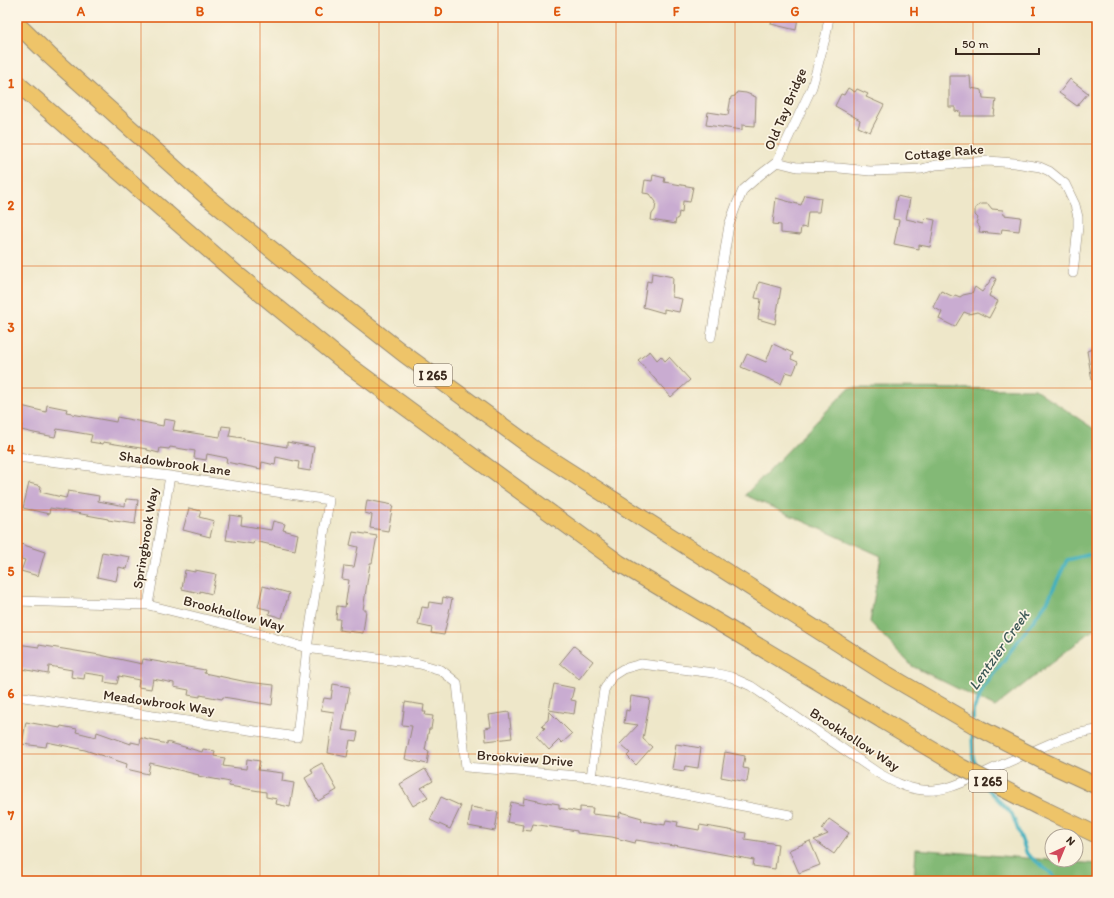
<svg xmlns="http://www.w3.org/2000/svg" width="1114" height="898" font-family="Itim,sans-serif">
  <rect width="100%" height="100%" fill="#fcf5e5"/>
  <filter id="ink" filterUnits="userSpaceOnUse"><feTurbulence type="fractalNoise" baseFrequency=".025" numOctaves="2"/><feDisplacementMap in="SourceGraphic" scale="8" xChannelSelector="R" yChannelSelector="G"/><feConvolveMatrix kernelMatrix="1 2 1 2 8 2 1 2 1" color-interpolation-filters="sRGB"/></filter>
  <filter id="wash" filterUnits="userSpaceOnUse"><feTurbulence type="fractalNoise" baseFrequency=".012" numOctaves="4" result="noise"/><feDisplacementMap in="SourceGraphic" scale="16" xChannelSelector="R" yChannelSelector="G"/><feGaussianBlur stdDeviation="0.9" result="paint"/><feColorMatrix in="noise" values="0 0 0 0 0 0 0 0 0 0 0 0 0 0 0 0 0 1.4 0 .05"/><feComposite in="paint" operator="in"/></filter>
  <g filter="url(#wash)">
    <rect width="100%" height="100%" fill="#eee7c9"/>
    <path fill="#83b976" stroke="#5f724a" d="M849,388L1035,389L1097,431V627L995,707L912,666L870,622L881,556L745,495Z
      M916,849L1097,864V881H914Z"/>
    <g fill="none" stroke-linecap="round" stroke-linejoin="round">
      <path stroke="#43b1c0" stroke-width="3.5" d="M973,719V711L984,687L1047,602L1067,560L1097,553
        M972,729L973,758L978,770
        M987,788L1012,814L1027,854L1053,875L1056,881"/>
    </g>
    <g id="blocks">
      <path fill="#c9acd1" d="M773,17H798L796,30L771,24Z
        M949,76H970L971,88L982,90L983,98L996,99L994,116H960L961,112L955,111V107H949Z
        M1070,79L1088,93L1077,106L1059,93Z
        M848,88L855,92L857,89L868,94L866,97L884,105L870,132L858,127L860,120L835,106L841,94L844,95Z
        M737,92L746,93L756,97L755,126L742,125V130L706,125L708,112L728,115L731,97L735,96Z
        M653,175L665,178L664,182L693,187L690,202L683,201L682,213L679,212L678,218L676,219L675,224L651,220L652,214L655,210L656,202L650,194L643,193L645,180L652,181Z
        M805,195L821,198L819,212H808L806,228L801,227L800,235L781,233V225L773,224L776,198L801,205Z
        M897,196L910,199L906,219L924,223L925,218L935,220L930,247L919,245V249L894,244L899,220L893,219Z
        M981,204H988L992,209L1003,210L1004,215L1021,217L1019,231L1002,229L1001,234L979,232L980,228L976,223L978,218L975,215V208Z
        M652,273L673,277L672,297L682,299L679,312L664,309V313L643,307L647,281L651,282Z
        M993,277L996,279L989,296L998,301L989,318L977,312L969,314L964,312L955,327L939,319L942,312L933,307L941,291L954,297L955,295L960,297L963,295L972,293L975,287L982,292Z
        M759,282L781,288L775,324L758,319L761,299L755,298Z
        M773,344L793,353L791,359L798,362L793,374L786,372L781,384L741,367L747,354L766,362Z
        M1097,347V380H1092L1087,351Z
        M650,351L657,360L661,356L665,361L669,357L690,380L671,397L638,360Z
        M17,405L46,412L47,405L67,409L66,412L72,413V414L116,422L117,417L163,426L164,419L175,421L173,430L220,437L222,426L231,427L229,436L243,438V439L287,447V442L314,447L310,471L298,469L299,462L276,457L275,465L262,462L261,469L226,462L227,458L207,454L206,460L194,458L195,451L170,447L169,449L160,448L159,453L147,450V449L103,442V444L90,442L92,435L57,429L55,437L34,433L21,430L22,424L17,423Z
        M29,483L41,486L40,492L66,498L68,491L99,496L98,501L125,506L126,499L138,500L135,524L108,520V519L50,508L49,514L23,508Z
        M367,500L393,505L388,531L370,528L372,515L365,513Z
        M189,508L201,511L199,517L214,521L210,537L183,530Z
        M230,515L242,517L241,525L271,530L273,521L285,524L283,530L298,534L295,550L254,541L253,544L226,540Z
        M353,532L377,536L372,563H370L363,610H366L363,633L339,630L340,619H336L337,606L345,607L349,580L342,579L344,566L354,567L358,547L350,545Z
        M21,544L45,552L38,576L21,571L25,560L17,558Z
        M102,552L130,557L127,569L119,567L116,581L97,577Z
        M185,570L195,572V570L216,574L212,594L200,591V593L182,589Z
        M263,586L289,593L282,618L269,614L270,610L258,607Z
        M443,597L452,599L444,635L431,633L432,628L418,625L422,607L428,608L429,602L442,604Z
        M17,644L39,647V645L100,655L142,664L143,659L205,670L204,673L247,682L274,685L272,705L223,697L222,699L200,695V697L188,695L189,690L174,687V683L153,679L151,689L138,687L139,680L119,676L117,684L104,682L105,676L85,673L84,679L71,677L72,670L49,666L48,674L17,668Z
        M574,646L593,661L579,679L560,663Z
        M333,684L350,687L342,730L358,732L356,741L350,740L347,757L328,753L334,712L321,710L324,698L331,699Z
        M554,684L574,688L571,700L576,701L574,714L549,710Z
        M631,696L650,699L643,739L652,747L636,765L627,756L630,753L620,744L638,725L624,723L626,710L629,711Z
        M405,702L424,705L423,712H426L425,715L433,716L431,729H429L425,750L429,751L427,764L405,759L412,726L402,725Z
        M549,711L572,734L562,743L559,740L549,750L536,736L545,728L542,725L548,720Z
        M509,712L512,738L486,741L485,728L491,727L489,715Z
        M26,722L60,728L61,726L77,729L76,732L96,737L97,732L131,744V742L140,744L141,738L167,744V742L202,752L203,749L215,751L214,756L225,758L223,766L246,769L247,759L260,761L258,770L283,773L282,781L294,783L290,807L276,804L277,799L266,797V792L229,786L230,782L198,776L199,775L150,763L148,774L126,769L127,764L85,750L47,742L46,747L22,744Z
        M676,744L701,748L698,768L685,766L684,771L672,769Z
        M725,752L745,756L743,768L749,769L747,782L721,777Z
        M322,763L337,790L318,801L305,778L313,773L311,769Z
        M425,769L433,781L421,788L428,797L413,806L400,784Z
        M441,797L461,806L450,829L430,820Z
        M524,798L547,803V802L559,804V808L580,812V807L593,808L592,814L619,817L620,812L642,818L641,821L665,825L666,820L678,822L677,826L699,830L700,825L746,833L745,839L778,844L775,869L753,866L754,860L674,845V846L636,840L635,843L612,837L577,833V831L533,824L531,831L522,830L523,825L507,822L511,802L523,805Z
        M471,807L498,812L495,831L468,826Z
        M829,819L849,833L834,854L814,840L828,834L822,829Z
        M810,841L820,865L799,873L789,850Z"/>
    </g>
  </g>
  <g filter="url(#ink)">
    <use href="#blocks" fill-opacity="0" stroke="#948874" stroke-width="1"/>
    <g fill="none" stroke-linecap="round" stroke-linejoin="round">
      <defs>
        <path id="minor" d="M777,162L797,167L839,168L870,171L903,170L922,169L936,165L988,161L1015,163L1040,167L1049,171L1065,184L1075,205L1078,217V227L1073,273
          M711,337L729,225L736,206L743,190L760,175L777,162L812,87L826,35L829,17
          M17,457L170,476L329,500L307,648L297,737L17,696
          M17,601L148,605L229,625L307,648L420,664L441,670L457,683L466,767L591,777L790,815
          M148,605L170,476
          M591,777L604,690L612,676L623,669L641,664L714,673L731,677L751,686L878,773C892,781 907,789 923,790C945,792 964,782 984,773C999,766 1015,759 1031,752C1053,742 1072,733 1097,730"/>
        <path id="motorway" d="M17,24L51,57L207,197L307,278L404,354L537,451L888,675
          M17,83L239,276L347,364L457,445L619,563L882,720"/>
      </defs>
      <use href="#minor" stroke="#948874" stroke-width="10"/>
      <use href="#motorway" stroke="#948874" stroke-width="18"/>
      <use href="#minor" stroke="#fff" stroke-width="9"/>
      <use href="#motorway" stroke="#eec469" stroke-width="16"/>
      <defs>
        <path id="motorway-bridge" d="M888,675L979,728L1045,762L1097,786
          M882,720L961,767L1039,807L1097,835"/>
      </defs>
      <use href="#motorway-bridge" stroke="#948874" stroke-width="18" stroke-linecap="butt"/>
      <use href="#motorway-bridge" stroke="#eec469" stroke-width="16"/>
    </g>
  </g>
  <path fill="none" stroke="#df570d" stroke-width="1" stroke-opacity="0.55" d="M141,17V881M260,17V881M379,17V881M498,17V881M616,17V881M735,17V881M854,17V881M973,17V881M17,144H1097M17,266H1097M17,388H1097M17,510H1097M17,632H1097M17,754H1097"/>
  <g text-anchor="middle" stroke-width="3.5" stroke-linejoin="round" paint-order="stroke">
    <g fill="#fcf5e5" stroke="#75675a" stroke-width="1">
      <rect x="414" y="364" width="38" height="22" rx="3"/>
      <rect x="969" y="770" width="38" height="22" rx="3"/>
    </g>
    <g font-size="13" font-weight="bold" fill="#3b2a1e">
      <text x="433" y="380">I 265</text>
      <text x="988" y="786">I 265</text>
    </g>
    <g font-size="14" fill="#3b2a1e" stroke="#fcf5e5">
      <text transform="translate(785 109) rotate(-67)" y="5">Old Tay Bridge</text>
      <text transform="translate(944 152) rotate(-5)" y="5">Cottage Rake</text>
      <text transform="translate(175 463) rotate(8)" y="5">Shadowbrook Lane</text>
      <text transform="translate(145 538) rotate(-81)" y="5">Springbrook Way</text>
      <text transform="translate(234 613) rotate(15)" y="5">Brookhollow Way</text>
      <text transform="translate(159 702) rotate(8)" y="5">Meadowbrook Way</text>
      <text transform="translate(855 739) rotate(33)" y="5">Brookhollow Way</text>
      <text transform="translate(525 758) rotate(4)" y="5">Brookview Drive</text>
    </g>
    <g font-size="15" font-style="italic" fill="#3e5957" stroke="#fcf5e5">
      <text transform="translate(999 650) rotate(-55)" y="5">Lentzier Creek</text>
    </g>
  </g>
  <rect width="1114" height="898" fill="none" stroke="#fcf5e5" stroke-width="44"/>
  <g transform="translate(1064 848) rotate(44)"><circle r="19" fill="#fcf5e5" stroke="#afa495"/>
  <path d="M0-3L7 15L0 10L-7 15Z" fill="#d1495b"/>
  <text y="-6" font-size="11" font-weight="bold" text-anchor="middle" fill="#3b2a1e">N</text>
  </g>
  <path d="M956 48v6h83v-6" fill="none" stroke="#3b2a1e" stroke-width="2"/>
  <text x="962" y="48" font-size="12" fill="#3b2a1e" stroke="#fcf5e5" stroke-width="3" paint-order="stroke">50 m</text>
  <rect x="22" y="22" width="1070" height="854" fill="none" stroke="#df570d" stroke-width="1.5"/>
  <g font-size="13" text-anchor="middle" font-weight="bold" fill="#df570d">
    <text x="81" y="16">A</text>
    <text x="200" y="16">B</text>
    <text x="319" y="16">C</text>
    <text x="438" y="16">D</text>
    <text x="557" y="16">E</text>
    <text x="676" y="16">F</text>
    <text x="795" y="16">G</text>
    <text x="914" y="16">H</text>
    <text x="1033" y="16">I</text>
    <text x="11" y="88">1</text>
    <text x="11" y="210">2</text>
    <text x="11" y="332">3</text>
    <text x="11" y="454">4</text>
    <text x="11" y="576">5</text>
    <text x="11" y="698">6</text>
    <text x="11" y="820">7</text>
  </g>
</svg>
